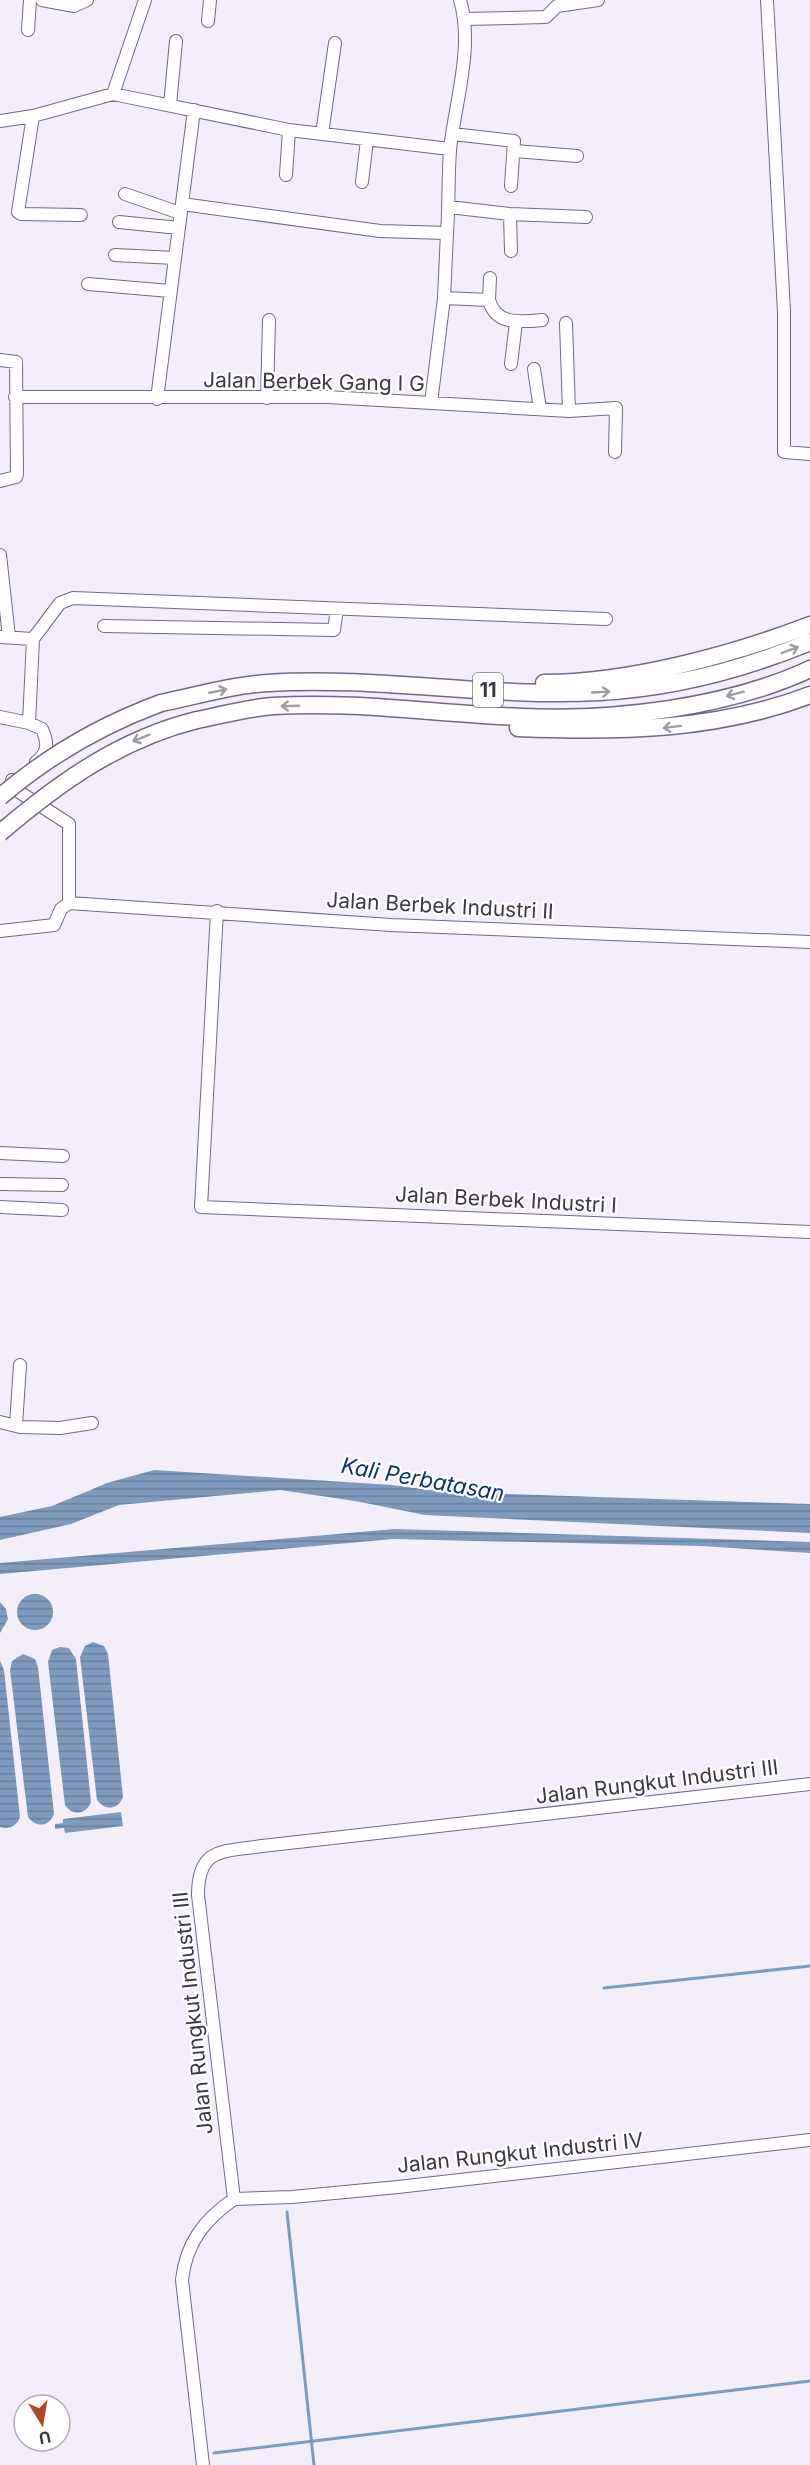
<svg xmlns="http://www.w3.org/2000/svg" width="810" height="2465" font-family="Inter,sans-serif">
  <defs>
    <pattern id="water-rules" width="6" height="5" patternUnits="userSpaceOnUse" patternTransform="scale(1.5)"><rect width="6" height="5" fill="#7e9bbe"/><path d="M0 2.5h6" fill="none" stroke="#687f9c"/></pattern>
  </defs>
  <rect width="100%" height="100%" fill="#f4eefb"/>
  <path fill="url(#water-rules)" d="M154,1470L392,1485L446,1492L810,1504V1533L425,1515L355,1501L280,1490L119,1505L71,1524L0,1540V1517L52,1506L107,1483Z
    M395,1529L810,1542V1553L701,1546L393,1539L0,1574V1563Z
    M17 1612a18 18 0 1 1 36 0a18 18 0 1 1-36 0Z
    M0,1602L6,1609L8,1619L0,1633Z
    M93,1642L104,1646L108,1654L123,1797C118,1810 105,1811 97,1800L80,1657L85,1646Z
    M60,1647L69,1648L76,1659L91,1802C86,1815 72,1816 65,1805L48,1662L52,1650Z
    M23,1654L35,1659L38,1667L54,1814C49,1827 36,1828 28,1817L10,1670L12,1661Z
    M0,1661L4,1670L20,1817C17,1826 9,1830 0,1827Z
    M121,1812L123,1826L65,1833L64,1828L55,1829V1824L63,1823V1819Z"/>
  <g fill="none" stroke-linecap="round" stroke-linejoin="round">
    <path stroke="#7e9bbe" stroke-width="3" d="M604,1988L810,1966
      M287,2212L314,2465
      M214,2453L810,2381"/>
    <defs>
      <path id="minor" d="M42,0L74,6L87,0
        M767,0L784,311V452L810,454
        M465,19L546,17L557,6L598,0
        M208,21L210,0
        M28,30L30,0
        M113,94L145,0
        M170,105L176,41
        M33,116L18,212L21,214L81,215
        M0,121L33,116L113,94L289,130L450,149
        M322,134L335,43
        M453,134L514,141L511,186
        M515,151L577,156
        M286,175L289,130
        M362,182L367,140
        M125,194L180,213
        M182,204L380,231L447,233C449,206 448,178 450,150C455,102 474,47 460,0
        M449,207L510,214L586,217
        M510,214L511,251
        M119,222L179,228
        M115,255L175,258
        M88,284L170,291
        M444,298L489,300C495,325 520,322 542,320
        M489,300L490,278
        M0,360L16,362L17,474L16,477L0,481
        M511,364L516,322
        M534,369L540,409
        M15,397H327L569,411L566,323
        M267,398L269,320
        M157,399L194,110
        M431,403L444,298L447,233
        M569,411L616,408L615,452
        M0,555L9,637
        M104,626L334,630L337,609
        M0,637L33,639
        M33,639L60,603L73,598L606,619
        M0,717L29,723L42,729C48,743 49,752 36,762
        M29,723L33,639
        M12,780L13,788L69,824V903
        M69,903L391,925L810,942
        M217,911L201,1207L810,1232
        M0,931L54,925L61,909L69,903
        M0,1153L63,1156
        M0,1184L62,1185
        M0,1207L62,1210
        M0,1422L20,1427L60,1428L92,1423
        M16,1425L20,1365
        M234,2199L292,2197L398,2187L810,2140
        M203,2465L182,2280C186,2243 204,2220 234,2199L198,1895C198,1847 223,1852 262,1846L810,1784"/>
      <path id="highway" d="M544,683C628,683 732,655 810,625
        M161,703C196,696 232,685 268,683C378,676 489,698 599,692C672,688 742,670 810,642
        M197,720C222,715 247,708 273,706C355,701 439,714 522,717C612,721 727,708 810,669
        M518,728C617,732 716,731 810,695"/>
    </defs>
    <use href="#minor" stroke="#756784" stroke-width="14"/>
    <use href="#highway" stroke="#756784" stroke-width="19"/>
    <use href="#minor" stroke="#fff" stroke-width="12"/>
    <use href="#highway" stroke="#fff" stroke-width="16"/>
    <defs>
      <path id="highway-bridge" d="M0,797C49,755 101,725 161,703
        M0,833C60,782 120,739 197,720"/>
    </defs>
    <use href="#highway-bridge" stroke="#756784" stroke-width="19" stroke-linecap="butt"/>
    <use href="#highway-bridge" stroke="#fff" stroke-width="16"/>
  </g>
  <defs><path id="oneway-shaft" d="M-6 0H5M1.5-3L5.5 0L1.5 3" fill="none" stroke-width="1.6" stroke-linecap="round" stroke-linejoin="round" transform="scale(1.5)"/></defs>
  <g stroke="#9e9ba2">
    <use href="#oneway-shaft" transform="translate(790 650) rotate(-21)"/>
    <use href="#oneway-shaft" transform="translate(218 691) rotate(-11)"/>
    <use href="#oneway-shaft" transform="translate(601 692) rotate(-3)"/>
    <use href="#oneway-shaft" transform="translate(735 694) rotate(165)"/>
    <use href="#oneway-shaft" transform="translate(290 706) rotate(178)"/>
    <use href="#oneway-shaft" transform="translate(672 727) rotate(173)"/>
    <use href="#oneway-shaft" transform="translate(141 738) rotate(158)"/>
  </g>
  <g text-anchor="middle" stroke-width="4.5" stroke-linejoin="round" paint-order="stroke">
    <rect fill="#fff" stroke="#77737c" stroke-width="1.5" x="473" y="673" width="30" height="34" rx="4.5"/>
    <g font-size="20" font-weight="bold" fill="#3d3744">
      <text x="488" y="697">11</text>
    </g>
    <g font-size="21" fill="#3d3744" stroke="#fff">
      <text transform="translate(314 382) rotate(1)" y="7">Jalan Berbek Gang I G</text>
      <text transform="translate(440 906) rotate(3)" y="7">Jalan Berbek Industri II</text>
      <text transform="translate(506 1200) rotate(3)" y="7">Jalan Berbek Industri I</text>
      <text transform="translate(657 1782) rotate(-7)" y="7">Jalan Rungkut Industri III</text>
      <text transform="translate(193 2013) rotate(-96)" y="7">Jalan Rungkut Industri III</text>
      <text transform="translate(520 2153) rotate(-6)" y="7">Jalan Rungkut Industri IV</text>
    </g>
    <g font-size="22" font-style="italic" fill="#0d3664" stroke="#fff">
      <text transform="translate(423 1479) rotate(10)" y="8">Kali Perbatasan</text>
    </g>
  </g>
  <g transform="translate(42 2423) rotate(169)"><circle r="28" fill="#ffffff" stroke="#b1afb4" stroke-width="1.5"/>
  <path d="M0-4.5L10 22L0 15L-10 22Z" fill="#ae4723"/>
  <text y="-9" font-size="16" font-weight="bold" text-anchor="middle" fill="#3d3744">U</text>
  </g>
</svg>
